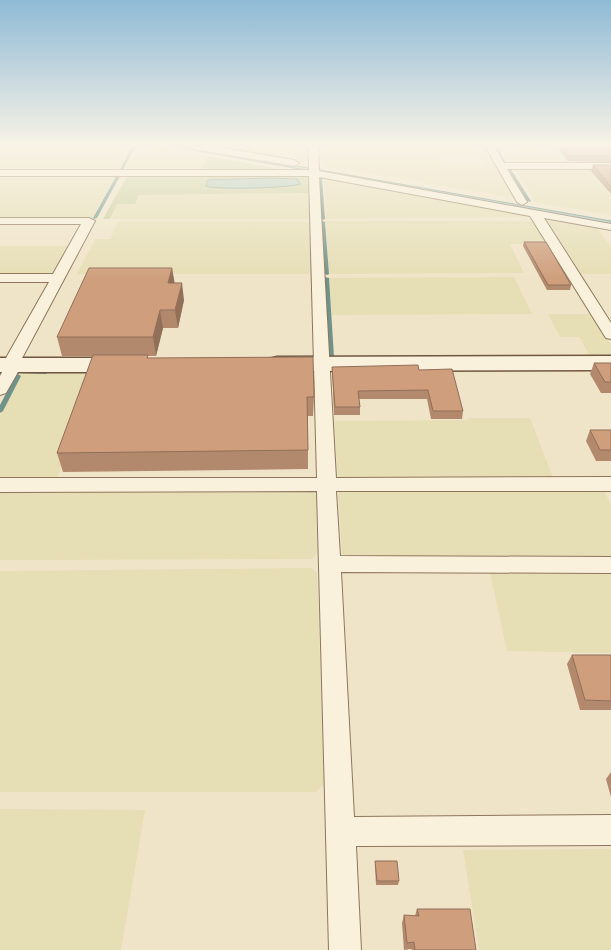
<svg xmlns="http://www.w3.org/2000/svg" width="611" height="950" font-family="'PT Serif',serif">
  <rect width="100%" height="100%" fill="#f0e4c8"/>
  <path fill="#e6deb5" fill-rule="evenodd" d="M0,146H129L115,172H0Z
    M137,146H156L207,156L202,171L125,172Z
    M207,146H307L308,162H303Z
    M321,146H485L515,198L323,166ZM479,154L485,166L442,165L438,155Z
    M500,146H555L568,165H512Z
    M514,167H611V192H607L611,197V215L536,203Z
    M0,174H116L92,219H0Z
    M323,177L530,214L532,217L326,219Z
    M308,193L310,218L305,219H110L117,204H135L139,195Z
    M546,216L595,225L611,247V274H581L545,219Z
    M326,221H531L535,222L548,244H510L524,273L329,274Z
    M118,222H306L309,223L311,272L307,274H77L95,239H110Z
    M0,246H71L56,273L49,276H0Z
    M514,277L532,314L332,315L329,278Z
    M548,314H592L611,345V358H591L579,337H560Z
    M21,373H96L56,481L0,482V415Z
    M468,418H530L554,480L338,481L334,421L468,420Z
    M602,486L611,505V558L350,559L342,554L338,488Z
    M0,490H316L317,554L311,559L0,560Z
    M312,568L317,573L324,784L316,792H0V571Z
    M611,572V653L507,651L490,573Z
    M0,809L145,810L121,950H0Z
    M611,849V950H479L463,850Z"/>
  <path fill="#c9cf9b" d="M207,156L291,171H202Z
    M303,173L309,176L308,193L139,195L135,204H117L110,219H103L128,174Z"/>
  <path fill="#a9c4bc" stroke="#6f938a" d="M169,146H183L611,221V224Z
    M269,178L297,179L300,184C290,188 215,190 206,186L207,181L209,180Z"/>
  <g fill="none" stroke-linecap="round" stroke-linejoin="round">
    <path fill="#6f938a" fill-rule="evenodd" d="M132,146H136L122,171L119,172Z
      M494,146H497L507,165H505Z
      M507,167L510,168L531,201L530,202L527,201Z
      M118,173L121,174L97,218L94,219L93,218Z
      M320,177L322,178L325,219L323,220L321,219L318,178Z
      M322,221L325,222L329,274L327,275L325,274Z
      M325,277L329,278L334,357L331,359L328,357Z
      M24,370H46L49,372L46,374L22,373V371Z
      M18,374L21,376L3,411L0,413V405L15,376Z"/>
    <defs>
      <path id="street" d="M190,146H212L294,160L299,163L294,166L194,149Z
        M308,146H318L319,171L611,224V230L544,218L611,323V339L606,338L604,335L530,216L319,177L336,478L611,477V491H336L340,556L611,557V573L341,572L354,817L611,815V845L356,846L361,950H329L317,491L0,492V478H317L309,176H0V170H309Z
        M485,146H494L504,163H611V169H507L527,202L522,205L517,202Z
        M0,218H89L95,221L20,362L22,365L6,393L0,395V376L4,368L2,365L49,282H0V274H53L81,224H0Z"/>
      <path id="secondary" d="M604,146H611V152L606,151Z
        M611,356V370L277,371L269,369L266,364L269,359L277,357Z
        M0,358H125L133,360L136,365L133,370L125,372H0Z"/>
    </defs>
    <use href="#street" stroke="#8d765c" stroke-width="2"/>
    <use href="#secondary" stroke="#6f573f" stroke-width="3"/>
    <use href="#street" fill="#faf1dc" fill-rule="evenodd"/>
    <use href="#secondary" fill="#faf1dc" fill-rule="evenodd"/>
  </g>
  <path fill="#b2896c" d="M557,146H606L611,148V162L567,161Z
    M593,165H611V194L591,171Z
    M524,242L571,285L570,290H547L523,246Z
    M172,268L174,283L184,300L178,328H163L156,356H148V358L314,397L313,416H308V469L63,472L57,453L93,356H62L57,337Z
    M594,363H611V393H601L590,374Z
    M332,367L419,370L463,411L462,419H431L427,399H359L360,407V415H334Z
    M590,430H611V461H596L586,441Z
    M572,655H611V710H580L567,664Z
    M611,772V797L606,779Z
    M375,861L399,881L398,885H376L375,866Z
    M417,909L476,950H412L411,949L404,950L402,923L404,915L415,916Z"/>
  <path fill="#916f58" d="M172,268L175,285L168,283Z
    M182,283L184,300L178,328L175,310Z
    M160,310L163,328L156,356L153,337Z"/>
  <path fill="#cf9f7d" stroke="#916f58" d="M562,146H606L611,148V156H569Z
    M593,165H611V187Z
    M524,242H546L571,285H548Z
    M89,268H172L168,283H182L175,310H160L153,337H57Z
    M93,355H148L147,358L313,357L314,397H307L308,450L57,453Z
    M594,363H611V382H605Z
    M418,365L419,370L452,369L463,411H433L428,390L358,391L360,407H335L332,367Z
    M590,430H611V450H600Z
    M572,655H611V701L585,700Z
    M375,861H397L399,881H377Z
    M417,909H470L476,950H415L414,942L407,943L404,915L419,916Z"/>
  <linearGradient id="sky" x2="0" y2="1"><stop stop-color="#8fbad6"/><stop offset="0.52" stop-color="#f8f3e6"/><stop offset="1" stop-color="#f8f3e6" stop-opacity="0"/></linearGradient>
  <rect width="611" height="279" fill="url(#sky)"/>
</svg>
